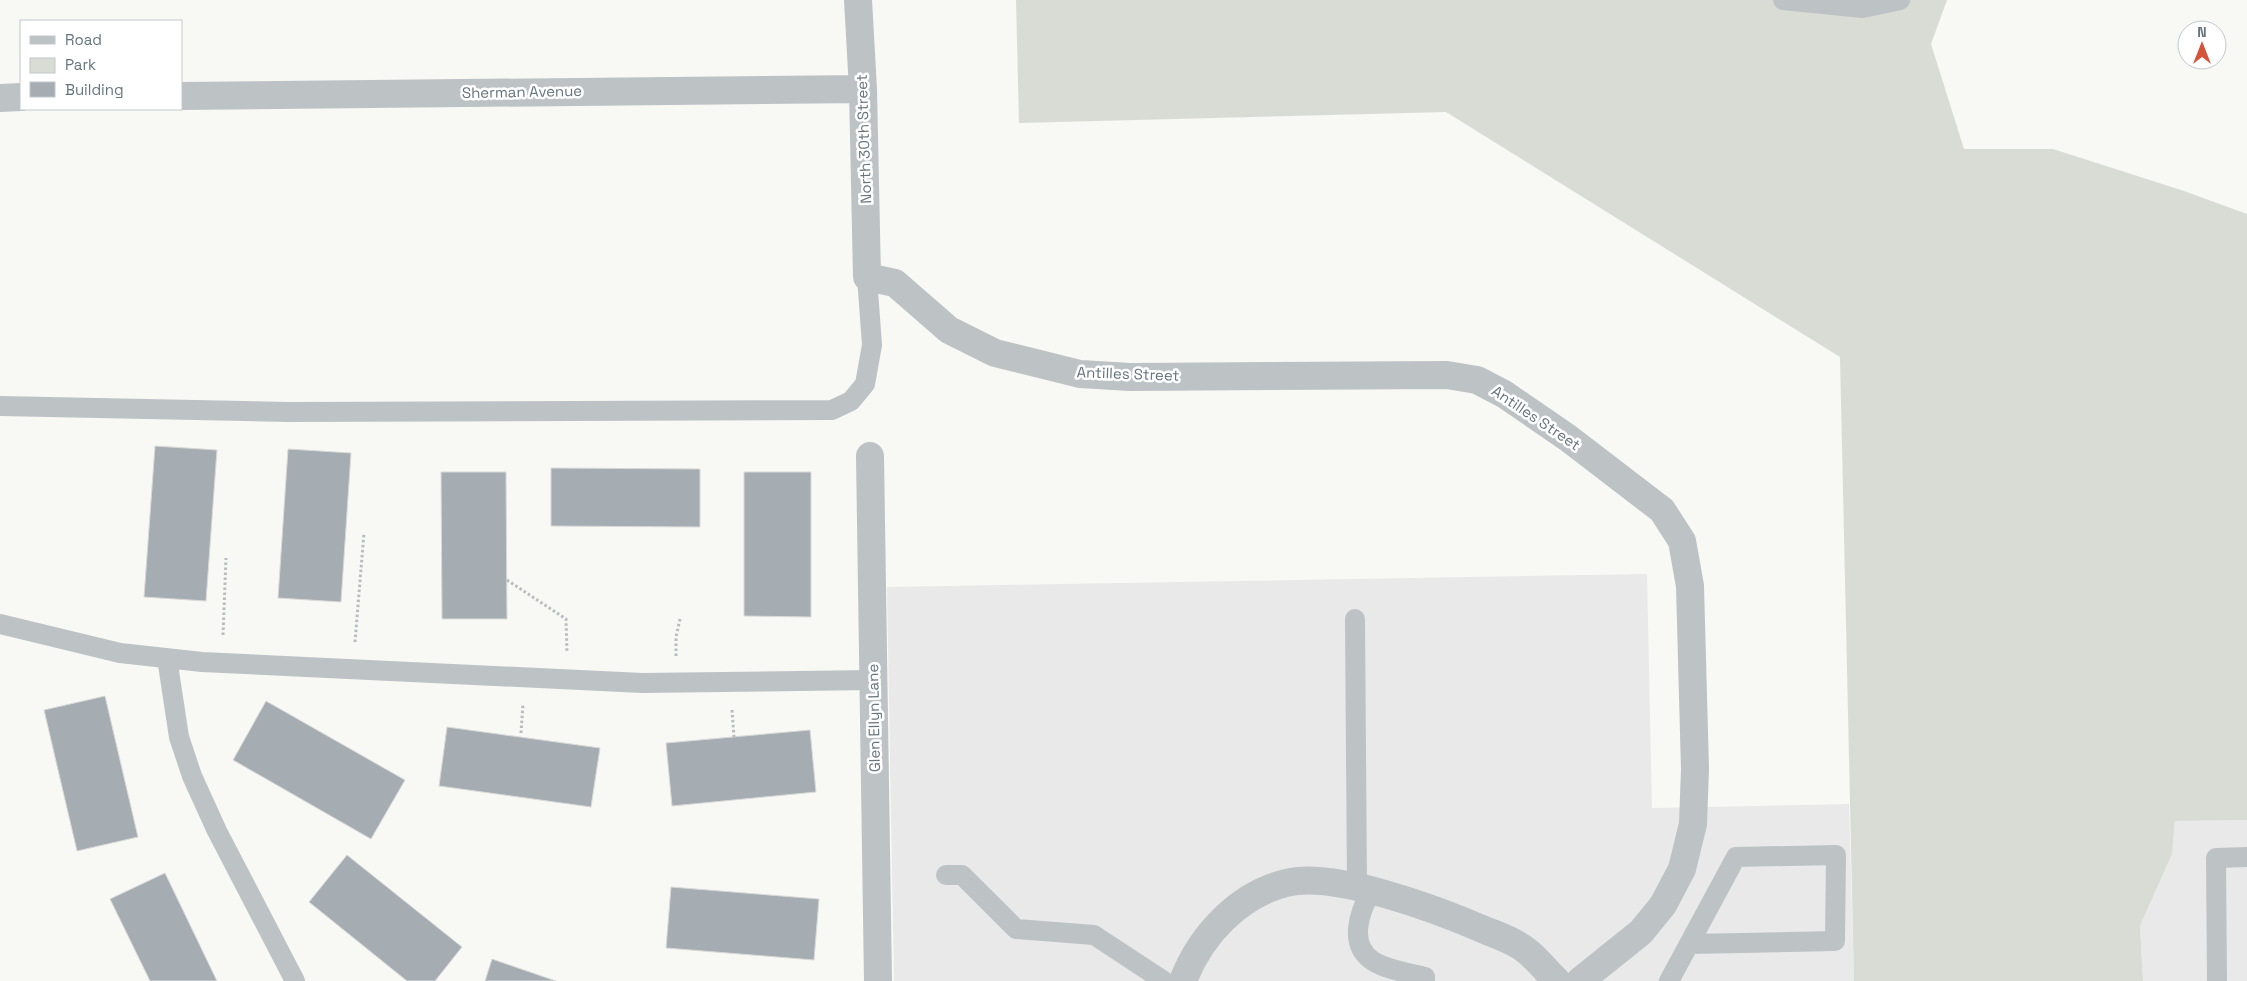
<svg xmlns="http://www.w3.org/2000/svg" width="2247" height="981" font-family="'Space Grotesk',sans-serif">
  <rect width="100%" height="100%" fill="#f8f8f5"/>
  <path fill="#e9e9e9" d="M1647,574L1652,808L1849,804L1854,981H894L887,587Z
    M2247,820V981H2143L2140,926L2172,854L2175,821Z"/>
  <path fill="#d8dcd5" d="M1016,0H1947L1931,44L1964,149H2053L2184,191L2247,214V820L2175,821L2172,854L2140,926L2143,981H1854L1840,357L1446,112L1019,123Z"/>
  <path fill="#a5adb2" stroke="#d9d9d8" d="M155,446L217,450L206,601L144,597Z
    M288,449L351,453L341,602L278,598Z
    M551,468L700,469V527L551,526Z
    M441,472H506L507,619H442Z
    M744,472H811V617L744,616Z
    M105,696L138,837L77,851L44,710Z
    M266,701L405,780L371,839L233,760Z
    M447,727L600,748L591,807L439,786Z
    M810,730L816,792L672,806L666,743Z
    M347,855L462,947L435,981H407L309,902Z
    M165,873L217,981H150L110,899Z
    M671,887L819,899L814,960L666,948Z
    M492,959L556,981H485Z"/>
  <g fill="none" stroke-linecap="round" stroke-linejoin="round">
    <path stroke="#b8bcbe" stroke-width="3" stroke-dasharray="2.5 2.5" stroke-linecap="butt" d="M507,580L566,619L567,653
      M223,635L226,558
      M355,642L364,533
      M676,656V637L680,619
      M732,710L734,737
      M521,733L523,704"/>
    <path stroke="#bdc2c5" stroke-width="20" d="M1783,0L1863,8L1900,0
      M0,406L288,412L832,410L851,401L865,384L872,345L867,277
      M1355,619L1357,888
      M0,624L120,653L202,662L642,683L873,680
      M167,658L179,737L192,776L217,831L295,981
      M946,875H962L1016,929L1094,935L1164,981
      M1371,892C1359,912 1348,945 1373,961C1387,970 1409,973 1425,977V981
      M1669,981L1736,857L1836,855L1835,941L1689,944
      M2217,981L2216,858L2247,857"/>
    <path stroke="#bdc2c5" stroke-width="28" d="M858,0L863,89L867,277L895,283L949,330L995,353L1080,374L1130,377L1447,375L1477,380L1504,394L1568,438L1662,510L1682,541L1690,586L1695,769L1693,824L1682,869L1663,905L1641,932L1580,981
      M181,96L863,89
      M0,98L21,97
      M870,456L878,981
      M1183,981C1200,936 1238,895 1286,883C1334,870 1441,911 1487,931C1497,935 1509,939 1518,945C1533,953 1545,970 1557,981"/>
  </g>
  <g text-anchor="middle" stroke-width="5" stroke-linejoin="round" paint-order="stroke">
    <g font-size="15" fill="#66757d" stroke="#fff">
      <text transform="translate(522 92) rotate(-1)" y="5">Sherman Avenue</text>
      <text transform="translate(864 139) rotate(-92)" y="5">North 30th Street</text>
      <text transform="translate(1128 374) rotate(2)" y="5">Antilles Street</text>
      <text transform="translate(1536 418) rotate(34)" y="5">Antilles Street</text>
      <text transform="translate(874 718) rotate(-91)" y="5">Glen Ellyn Lane</text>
    </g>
  </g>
  <rect x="20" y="20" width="162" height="90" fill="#ffffff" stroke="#c2c8cb"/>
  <rect x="30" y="36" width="25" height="8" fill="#bdc2c5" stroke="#c2c8cb"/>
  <text x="65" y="45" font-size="15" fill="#66757d">Road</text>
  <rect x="30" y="58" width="25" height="15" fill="#d8dcd5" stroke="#c2c8cb"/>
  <text x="65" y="70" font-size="15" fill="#66757d">Park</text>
  <rect x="30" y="82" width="25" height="15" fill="#a5adb2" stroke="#c2c8cb"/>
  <text x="65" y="95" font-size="15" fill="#66757d">Building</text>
  <g transform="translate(2202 45)"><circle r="24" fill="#ffffff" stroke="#c2c8cb"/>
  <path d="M0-4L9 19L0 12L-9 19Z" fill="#d3543a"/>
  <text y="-8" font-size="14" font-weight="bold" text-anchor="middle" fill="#66757d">N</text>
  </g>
</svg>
